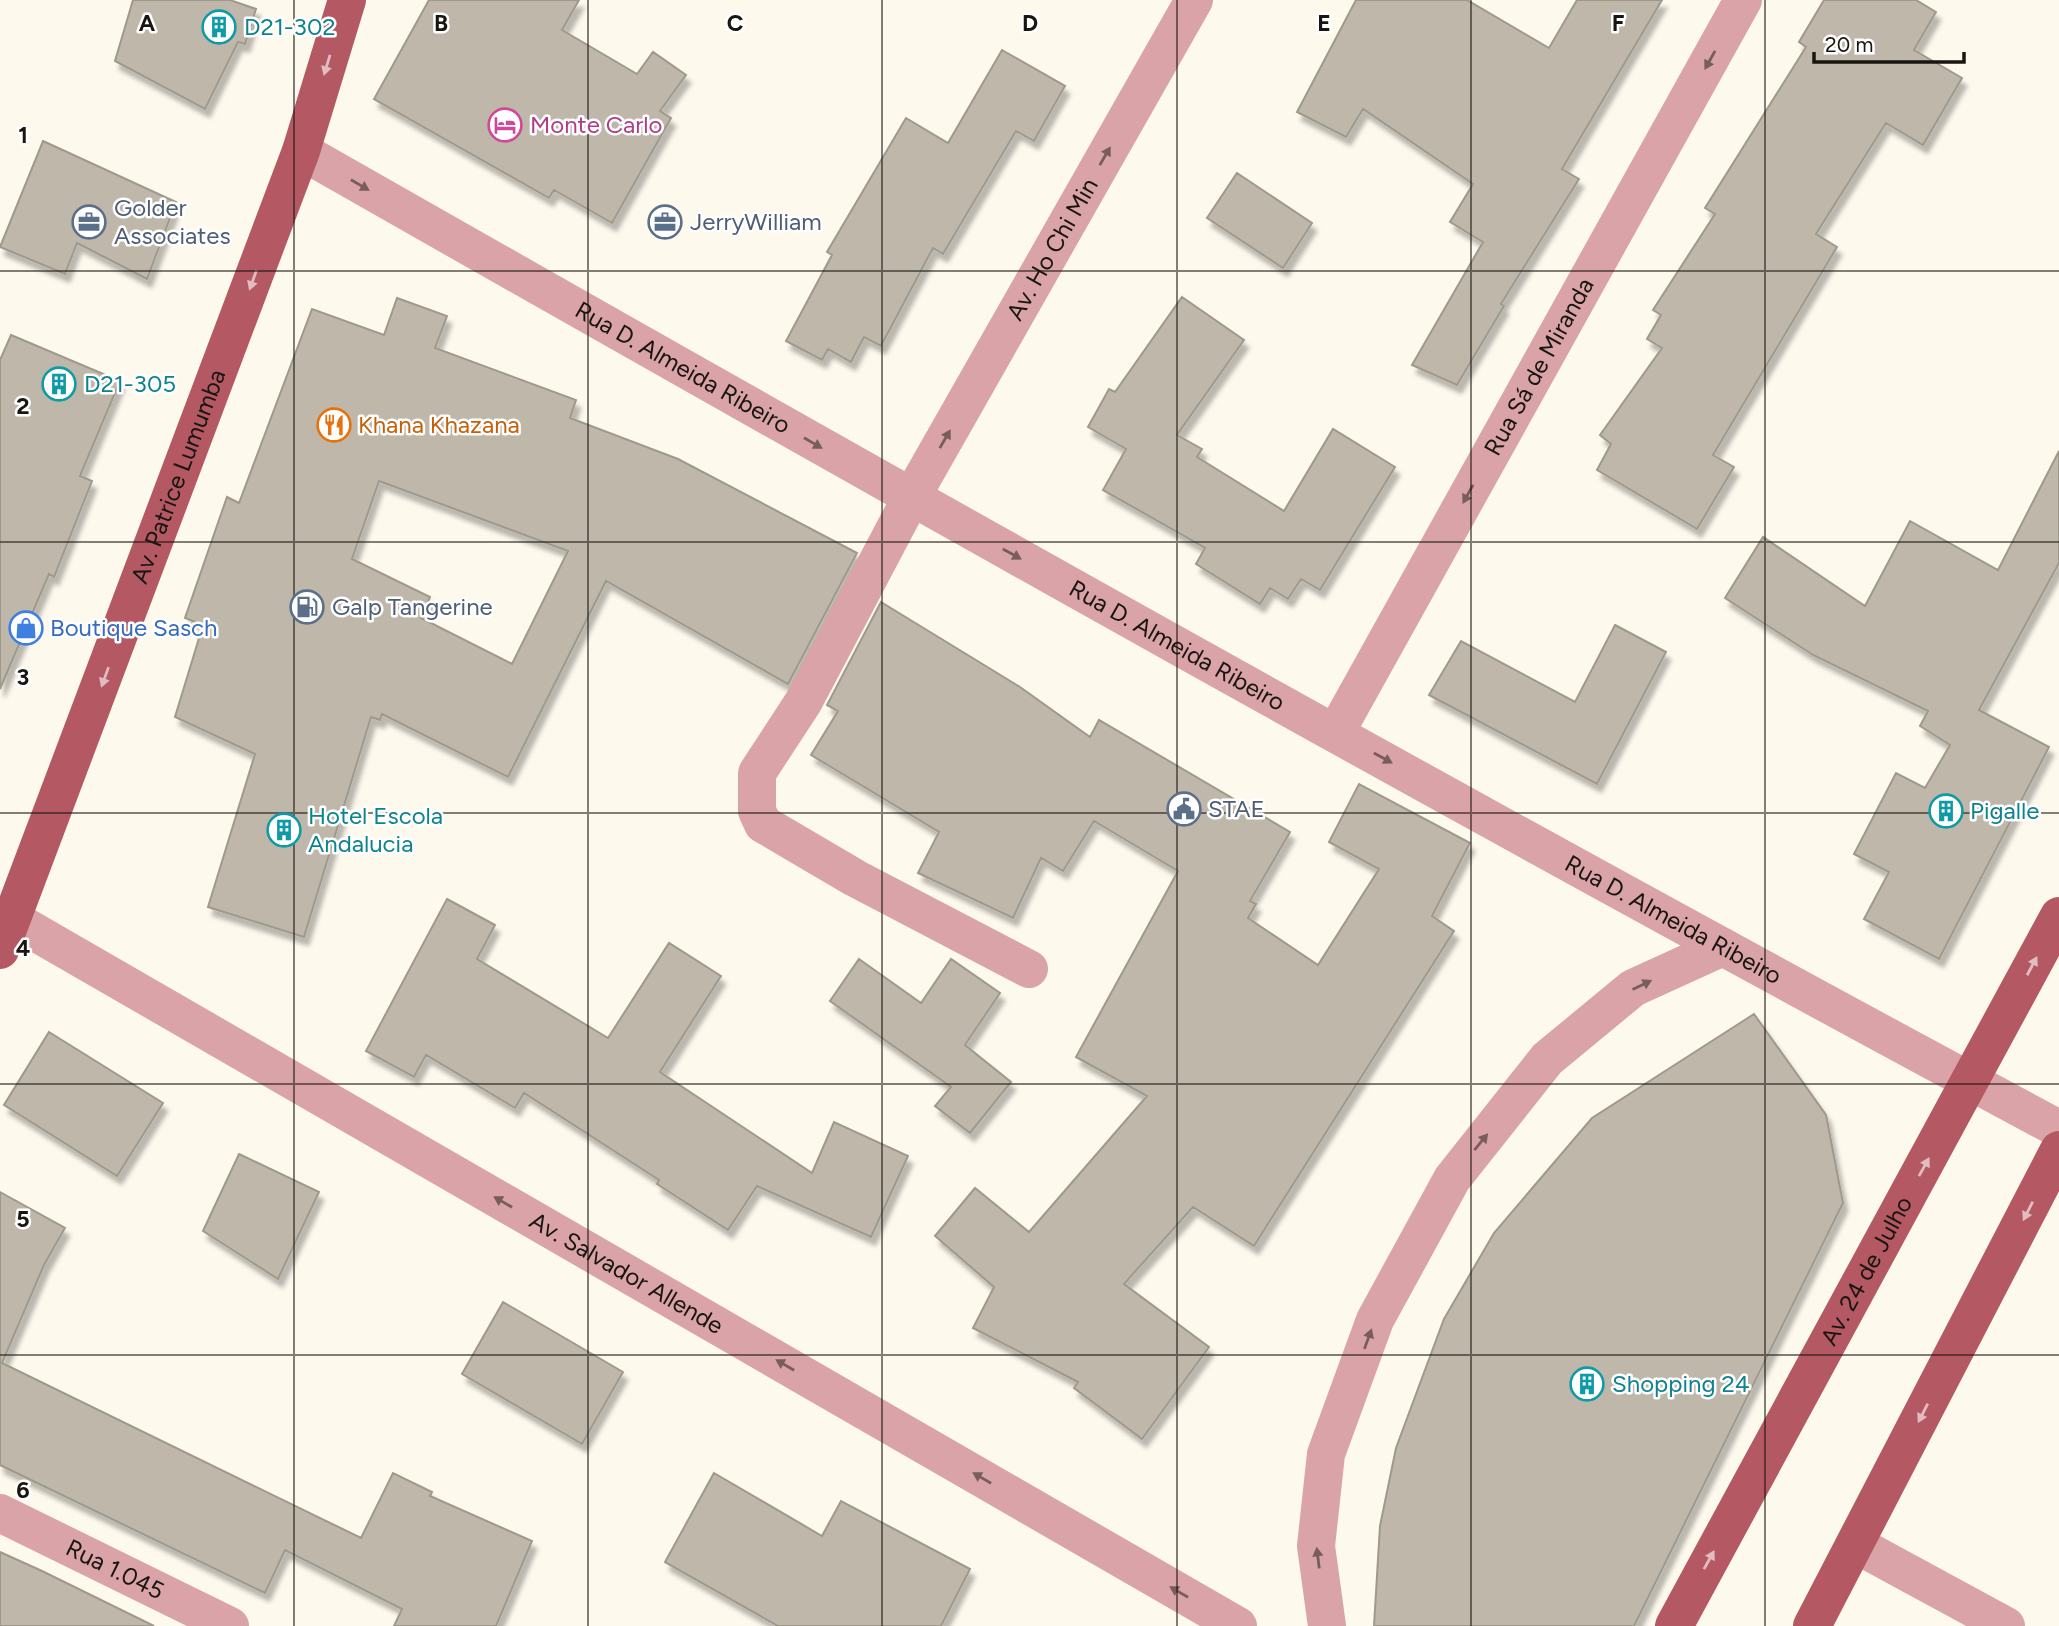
<svg xmlns="http://www.w3.org/2000/svg" width="2059" height="1626" font-family="Figtree,sans-serif">
  <defs>
    <filter id="shadow"><feDropShadow dx="4.5" dy="8" stdDeviation="2" flood-color="#0004"/></filter>
  </defs>
  <rect width="100%" height="100%" fill="#fef9ed"/>
  <path fill="#bfb8aa" stroke="#9f998b" stroke-width="2" fill-rule="evenodd" filter="url(#shadow)" d="M133,0H230L256,9L245,44L238,42L205,109L115,61Z
    M429,0H579L562,30L637,74L653,52L686,75L660,111L671,118L612,223L554,190L549,198L374,99Z
    M1356,0H1467L1549,48L1577,0H1662L1562,169L1579,179L1501,304L1504,306L1457,385L1412,365L1483,242L1450,222L1473,184L1363,109L1346,137L1297,112Z
    M1824,0H1916L1936,12L1914,50L1962,78L1923,145L1886,123L1816,234L1837,247L1713,455L1734,467L1697,529L1597,470L1611,444L1600,435L1662,348L1647,339L1661,315L1653,310L1715,214L1705,208L1806,47L1799,42Z
    M1002,50L1065,86L1034,141L1016,131L943,254L933,248L881,346L864,337L851,362L828,349L822,360L786,341L832,255L827,252L906,118L948,143Z
    M43,141L176,202L147,279L77,243L65,274L0,247Z
    M1237,173L1312,223L1283,268L1207,218Z
    M1182,297L1244,340L1177,435L1202,449L1197,457L1284,511L1333,429L1395,467L1320,590L1301,579L1288,599L1270,588L1260,604L1196,564L1205,548L1103,490L1126,449L1088,427L1109,389L1115,392Z
    M397,298L447,316L435,348L576,400L570,418L678,459L857,553L788,684L606,581L508,777L382,714L380,720L371,717L304,937L208,907L255,754L175,717L203,625L185,618L227,497L239,503L312,309L384,335ZM379,481L568,551L512,664L421,618L430,597L352,559Z
    M11,335L120,381L80,476L92,481L54,577L49,574L0,689V360Z
    M2059,451V563L1979,710L2049,747L1939,959L1864,919L1889,872L1854,854L1896,773L1925,788L1950,745L1920,726L1928,711L1813,655L1725,598L1763,537L1865,606L1910,521L1998,570Z
    M881,602L1020,687L1090,737L1099,720L1290,832L1250,901L1256,904L1248,918L1318,965L1379,869L1329,842L1359,784L1470,843L1432,916L1454,931L1254,1246L1193,1207L1124,1284L1209,1347L1142,1439L1074,1388L1078,1382L973,1328L994,1287L935,1236L975,1188L1029,1232L1147,1096L1076,1057L1178,871L1094,821L1063,871L1041,858L1013,918L918,873L939,832L811,755L838,711L827,705Z
    M1615,625L1666,652L1597,784L1429,695L1461,641L1575,702Z
    M447,899L495,925L477,959L608,1038L669,943L721,976L660,1072L812,1173L834,1122L908,1156L871,1237L757,1186L728,1230L657,1184L659,1180L524,1093L515,1108L426,1055L414,1077L366,1051Z
    M859,959L921,1003L951,959L1000,993L965,1045L1011,1082L970,1133L935,1106L951,1087L830,1001Z
    M1754,1014L1826,1115L1843,1203L1634,1626H1374L1380,1526L1396,1448L1444,1319L1494,1233L1592,1118Z
    M49,1032L163,1103L117,1176L4,1105Z
    M239,1154L319,1192L278,1279L203,1231Z
    M0,1192L65,1228L44,1265L2,1363L361,1538L393,1473L432,1492L430,1496L532,1541L496,1626H394L402,1609L285,1550L265,1593L0,1465Z
    M503,1302L623,1372L582,1444L462,1374Z
    M714,1473L822,1536L841,1501L970,1569L941,1626H778L665,1562Z
    M0,1552L42,1571L154,1626H0Z"/>
  <g fill="none" stroke-linecap="round" stroke-linejoin="round">
    <g stroke="#d9a3a7" stroke-width="38">
      <path id="s1" d="M301,151C884,483 1468,812 2059,1129"/>
      <path id="s2" d="M1336,732L1743,0"/>
      <path id="s3" d="M14,920L1238,1626"/>
      <path id="s4" d="M1029,969L855,878L763,824L757,811V773L804,701L911,498L1194,0"/>
      <path id="s5" d="M0,1513L230,1626"/>
      <path d="M1855,1544L2006,1626"/>
      <path d="M1327,1626L1316,1546L1326,1454L1375,1320L1452,1179L1547,1059L1633,988L1723,947"/>
    </g>
    <g stroke="#b45863" stroke-width="38">
      <path id="s6" d="M0,950L301,151L347,0"/>
      <path id="s7" d="M1674,1626L2059,916"/>
      <path d="M1812,1626L2059,1150"/>
    </g>
  </g>
  <defs><path id="oneway-solid" d="M-6-.8H1V-3.2L6.5 0L1 3.2V.8H-6Z" transform="scale(1.75)"/></defs>
  <g fill="#795c5c">
    <use href="#oneway-solid" transform="translate(1710 60) rotate(119)"/>
    <use href="#oneway-solid" transform="translate(1105 156) rotate(-60)"/>
    <use href="#oneway-solid" transform="translate(360 185) rotate(30)"/>
    <use href="#oneway-solid" transform="translate(945 439) rotate(-60)"/>
    <use href="#oneway-solid" transform="translate(813 443) rotate(30)"/>
    <use href="#oneway-solid" transform="translate(1468 494) rotate(119)"/>
    <use href="#oneway-solid" transform="translate(1012 554) rotate(29)"/>
    <use href="#oneway-solid" transform="translate(1383 758) rotate(29)"/>
    <use href="#oneway-solid" transform="translate(1642 985) rotate(-26)"/>
    <use href="#oneway-solid" transform="translate(1481 1142) rotate(-51)"/>
    <use href="#oneway-solid" transform="translate(503 1202) rotate(-150)"/>
    <use href="#oneway-solid" transform="translate(1368 1339) rotate(-70)"/>
    <use href="#oneway-solid" transform="translate(785 1365) rotate(-150)"/>
    <use href="#oneway-solid" transform="translate(982 1478) rotate(-150)"/>
    <use href="#oneway-solid" transform="translate(1318 1558) rotate(-97)"/>
    <use href="#oneway-solid" transform="translate(1179 1592) rotate(-150)"/>
  </g>
  <g fill="#e1bcc1">
    <use href="#oneway-solid" transform="translate(327 65) rotate(107)"/>
    <use href="#oneway-solid" transform="translate(253 280) rotate(110)"/>
    <use href="#oneway-solid" transform="translate(105 677) rotate(110)"/>
    <use href="#oneway-solid" transform="translate(2032 966) rotate(-62)"/>
    <use href="#oneway-solid" transform="translate(1924 1167) rotate(-61)"/>
    <use href="#oneway-solid" transform="translate(2028 1211) rotate(117)"/>
    <use href="#oneway-solid" transform="translate(1923 1413) rotate(117)"/>
    <use href="#oneway-solid" transform="translate(1709 1560) rotate(-61)"/>
  </g>
  <path fill="none" stroke="#191611" stroke-width="2" stroke-opacity="0.55" d="M294,0V1626M588,0V1626M882,0V1626M1177,0V1626M1471,0V1626M1765,0V1626M0,271H2059M0,542H2059M0,813H2059M0,1084H2059M0,1355H2059"/>
  <defs>
    <symbol id="building-ring" viewBox="-11 -11 22 22"><circle r="9.5" fill="#fff" stroke="#0f9aa8" stroke-width="1.5"/><path d="M-4-6H4V6H1V3H-1V6H-4ZM-2.5-4.3h1.7v1.8h-1.7ZM.8-4.3h1.7v1.8H.8ZM-2.5-1h1.7V.8h-1.7ZM.8-1h1.7V.8H.8Z" fill="#0f9aa8"/></symbol>
    <symbol id="hotel-ring" viewBox="-11 -11 22 22"><circle r="9.5" fill="#fff" stroke="#d1479c" stroke-width="1.5"/><path d="M-6-4.5h1.5V1H6V5H4.5V3h-9V5H-6ZM-4 0a1.8 1.8 0 1 1 3.6 0ZM.5 0V-2.5h3Q6-2.5 6 0Z" fill="#d1479c"/></symbol>
    <symbol id="office-ring" viewBox="-11 -11 22 22"><circle r="9.5" fill="#fff" stroke="#5c6f8a" stroke-width="1.5"/><path d="M-6-3h4V-5.5h4V-3h4V5H-6ZM-1-4.5V-3h2v-1.5ZM-6 0V1H6V0Z" fill="#5c6f8a"/></symbol>
    <symbol id="restaurant-ring" viewBox="-11 -11 22 22"><circle r="9.5" fill="#fff" stroke="#e8710a" stroke-width="1.5"/><path d="M-5-6h1v4h1v-4h1v4h1v-4h1v5L-1.5 .5V6h-2V.5L-5-1ZM5-6V6H3V1.5H1.5Q1.5-4 5-6Z" fill="#e8710a"/></symbol>
    <symbol id="fuel-ring" viewBox="-11 -11 22 22"><circle r="9.5" fill="#fff" stroke="#5c6f8a" stroke-width="1.5"/><path d="M-5.5-6h7V0h2V4h1.3V-2.5L3-4.5l.8-.8L6-3V5H2.5V1h-1V6h-7ZM-4.2-4.7v3.2H.2V-4.7Z" fill="#5c6f8a"/></symbol>
    <symbol id="shop-ring" viewBox="-11 -11 22 22"><circle r="9.5" fill="#fff" stroke="#3f7fe0" stroke-width="1.5"/><path d="M-5-2.5h2.3a2.7 3.5 0 0 1 5.4 0H5L5.5 6h-11ZM-1.5-2.5h3a1.5 2.3 0 0 0-3 0Z" fill="#3f7fe0"/></symbol>
    <symbol id="civic-ring" viewBox="-11 -11 22 22"><circle r="9.5" fill="#fff" stroke="#5c6f8a" stroke-width="1.5"/><path d="M-.6-6.5H3V-4.5H.6V-3L4-1V1h2V6H-6V1h2V-1L-.6-3ZM-1.2 2.5V6h2.4V2.5Z" fill="#5c6f8a"/></symbol>
  </defs>
  <g fill-rule="evenodd">
    <use href="#building-ring" x="200" y="8" width="38" height="38"/>
    <use href="#hotel-ring" x="486" y="106" width="38" height="38"/>
    <use href="#office-ring" x="70" y="203" width="38" height="38"/>
    <use href="#office-ring" x="646" y="203" width="38" height="38"/>
    <use href="#building-ring" x="40" y="365" width="38" height="38"/>
    <use href="#restaurant-ring" x="315" y="406" width="38" height="38"/>
    <use href="#fuel-ring" x="288" y="588" width="38" height="38"/>
    <use href="#shop-ring" x="7" y="609" width="38" height="38"/>
    <use href="#civic-ring" x="1165" y="790" width="38" height="38"/>
    <use href="#building-ring" x="1927" y="792" width="38" height="38"/>
    <use href="#building-ring" x="265" y="811" width="38" height="38"/>
    <use href="#building-ring" x="1568" y="1365" width="38" height="38"/>
  </g>
  <g text-anchor="middle" stroke-width="5" stroke-linejoin="round" paint-order="stroke">
    <g font-size="24" fill="#0d838f" stroke="#fff" text-anchor="start">
      <text x="244" y="35">D21-302</text>
      <text x="84" y="392">D21-305</text>
      <text x="1970" y="819">Pigalle</text>
      <text x="308" y="824">Hotel Escola<tspan x="308" dy="28">Andalucia</tspan></text>
      <text x="1612" y="1392">Shopping 24</text>
    </g>
    <g font-size="24" fill="#b23c85" stroke="#fff" text-anchor="start">
      <text x="530" y="133">Monte Carlo</text>
    </g>
    <g font-size="24" fill="#4e5e75" stroke="#fff" text-anchor="start">
      <text x="114" y="216">Golder<tspan x="114" dy="28">Associates</tspan></text>
      <text x="690" y="230">JerryWilliam</text>
      <text x="332" y="615">Galp Tangerine</text>
      <text x="1208" y="817">STAE</text>
    </g>
    <g font-size="24" fill="#191611" stroke="#fff">
      <text dy="8" stroke="none"><textPath href="#s4" startOffset="957">Av. Ho Chi Min</textPath></text>
      <text dy="8" stroke="none"><textPath href="#s2" startOffset="418">Rua Sá de Miranda</textPath></text>
      <text dy="8" stroke="none"><textPath href="#s1" startOffset="439">Rua D. Almeida Ribeiro</textPath></text>
      <text dy="8" stroke="none"><textPath href="#s6" startOffset="506">Av. Patrice Lumumba</textPath></text>
      <text dy="8" stroke="none"><textPath href="#s1" startOffset="1006">Rua D. Almeida Ribeiro</textPath></text>
      <text dy="8" stroke="none"><textPath href="#s1" startOffset="1573">Rua D. Almeida Ribeiro</textPath></text>
      <text dy="8" stroke="none"><textPath href="#s7" startOffset="404">Av. 24 de Julho</textPath></text>
      <text dy="8" stroke="none"><textPath href="#s3" startOffset="707">Av. Salvador Allende</textPath></text>
      <text dy="8" stroke="none"><textPath href="#s5" startOffset="128">Rua 1.045</textPath></text>
    </g>
    <g font-size="24" fill="#c56008" stroke="#fff" text-anchor="start">
      <text x="358" y="433">Khana Khazana</text>
    </g>
    <g font-size="24" fill="#366cbe" stroke="#fff" text-anchor="start">
      <text x="50" y="636">Boutique Sasch</text>
    </g>
  </g>
  <g font-size="23" text-anchor="middle" font-weight="bold" fill="#191611" stroke="#fff" stroke-width="5" stroke-linejoin="round" paint-order="stroke">
    <text x="147" y="31">A</text>
    <text x="441" y="31">B</text>
    <text x="735" y="31">C</text>
    <text x="1030" y="31">D</text>
    <text x="1324" y="31">E</text>
    <text x="1618" y="31">F</text>
    <text x="23" y="143">1</text>
    <text x="23" y="414">2</text>
    <text x="23" y="685">3</text>
    <text x="23" y="956">4</text>
    <text x="23" y="1227">5</text>
    <text x="23" y="1498">6</text>
  </g>
  <path d="M1814 52v10h150v-10" fill="none" stroke="#191611" stroke-width="3.5"/>
  <text x="1825" y="52" font-size="21" fill="#191611" stroke="#ffffff" stroke-width="5" paint-order="stroke">20 m</text>
</svg>
